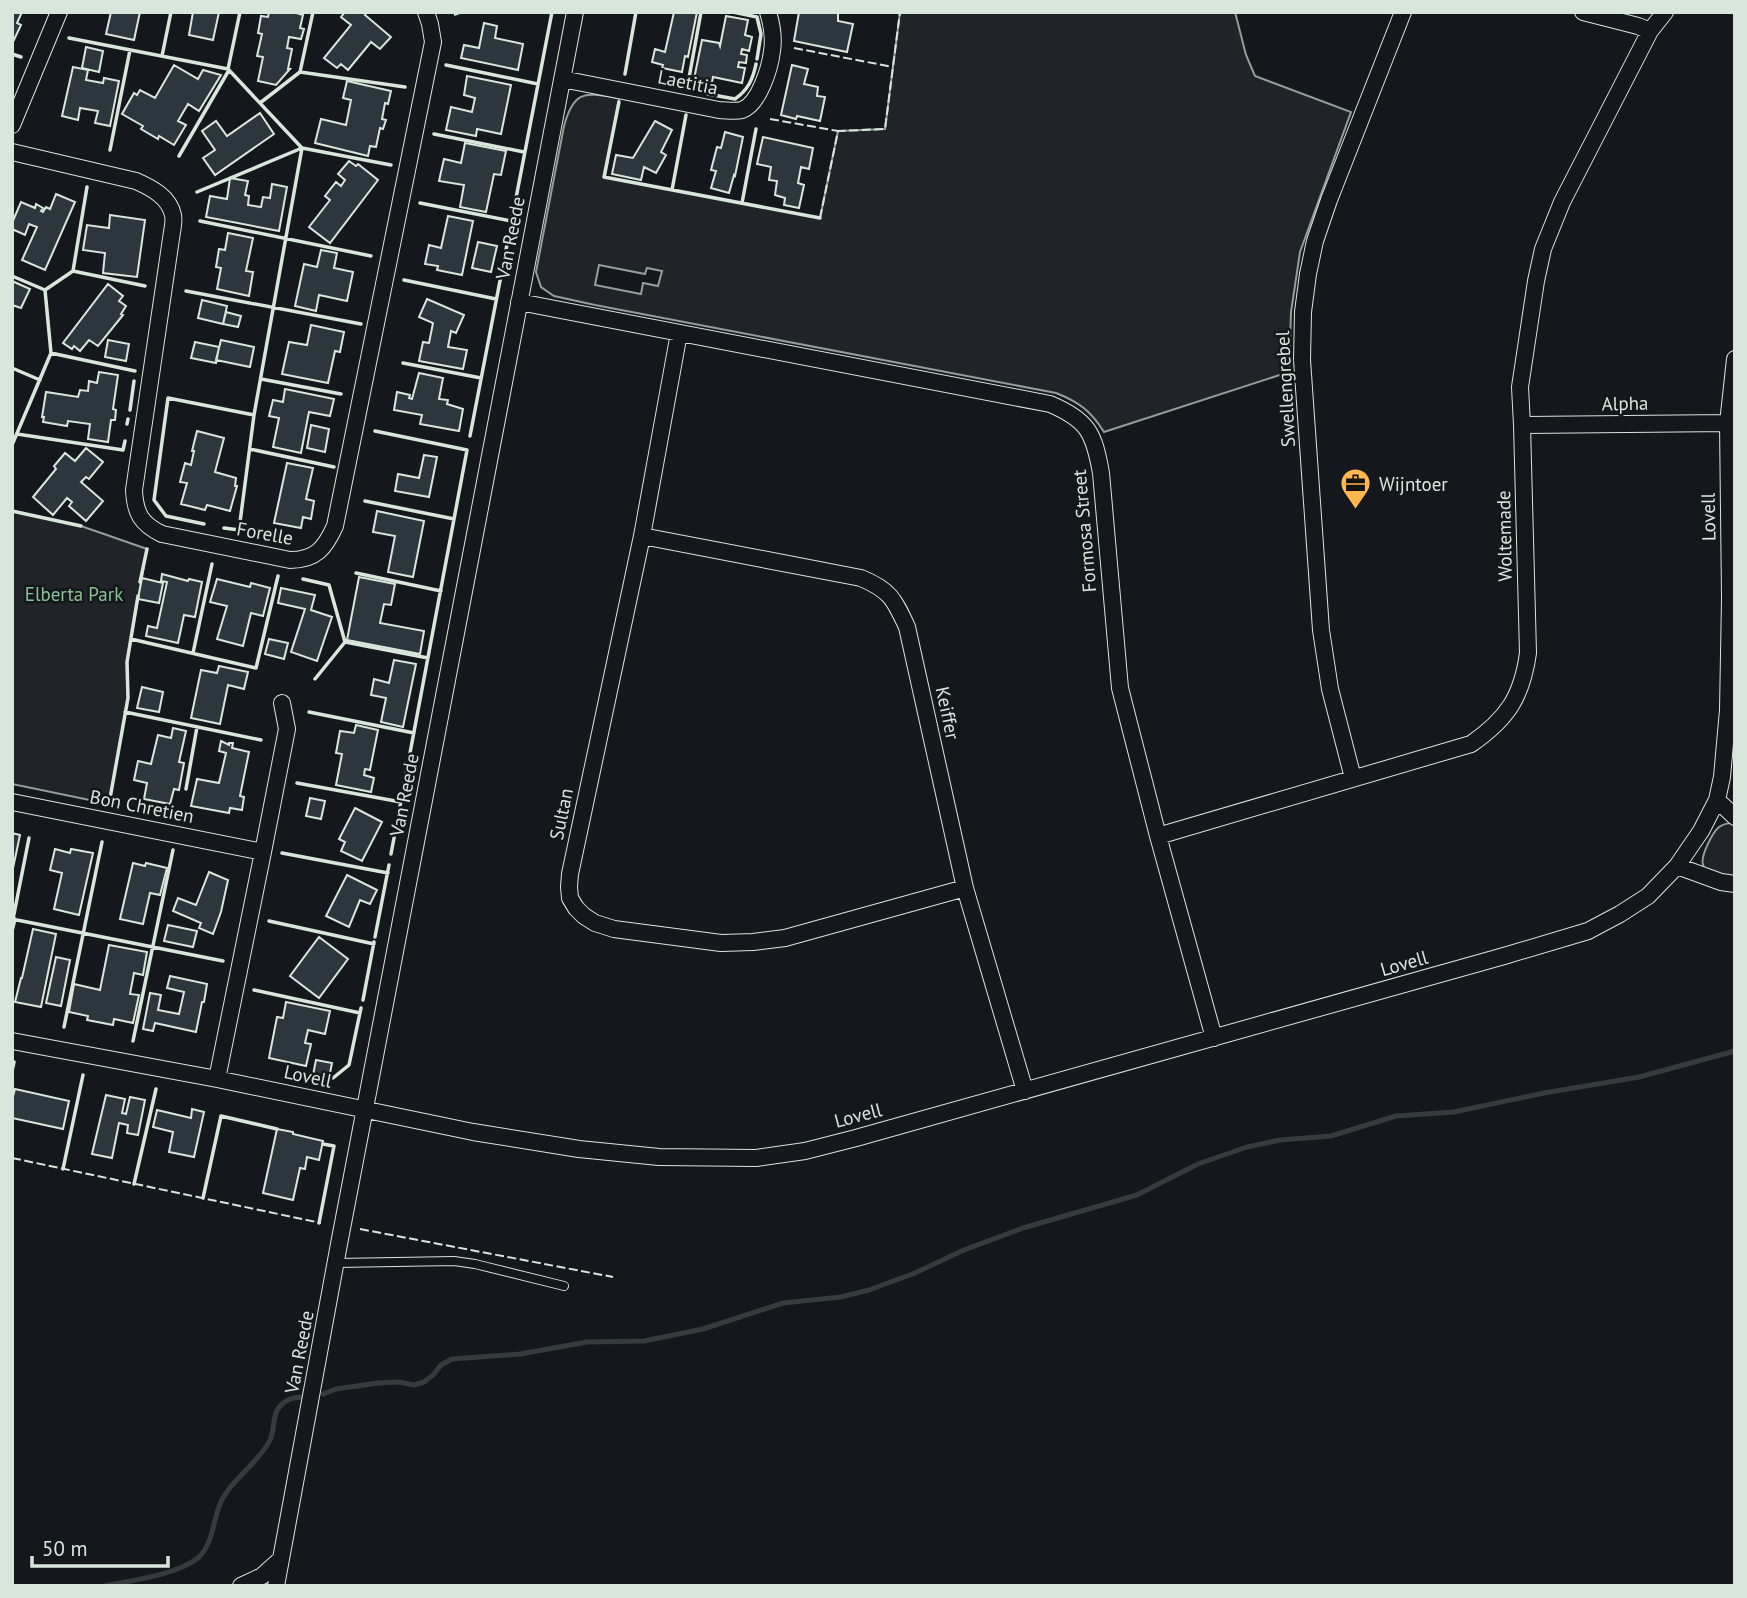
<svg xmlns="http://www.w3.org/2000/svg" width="1747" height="1598" font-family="'PT Sans',sans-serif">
  <rect width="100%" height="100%" fill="#14181c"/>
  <path fill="#202428" stroke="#939e99" stroke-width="2" fill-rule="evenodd" d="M900,12H1235L1246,55L1255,76L1351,112L1300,252L1291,312L1289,372L1104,432C1091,411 1079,402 1056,393L595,305L554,296L541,287L536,272L564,126C574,89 585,93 619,98L605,177L820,218L838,131L885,129ZM599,265L645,274L647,268L662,271L658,286L643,283L641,294L595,285Z
    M12,511L81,526L147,549L127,661L128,698L109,804L12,784Z
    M1730,823L1735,826V877C1726,875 1709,875 1704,867C1698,859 1713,832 1719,827C1723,824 1725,824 1730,823Z"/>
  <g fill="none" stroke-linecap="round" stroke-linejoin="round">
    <path stroke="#363b3e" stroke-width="5" d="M323,1394L336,1389L378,1383L399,1382L414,1385L424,1382L433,1375L441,1365L452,1359L520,1354L587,1342L644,1341L703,1329L783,1303L841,1297L869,1290L915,1273L964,1250L1023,1228L1137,1195L1198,1164L1247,1147L1280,1140L1331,1136L1396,1116L1454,1112L1544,1093L1639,1077L1735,1051
      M105,1586C133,1580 176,1575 198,1558C213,1545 213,1520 220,1504C231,1479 258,1464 270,1440C275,1430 272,1418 278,1409C284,1400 291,1398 301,1397"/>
  </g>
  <path fill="#2c363c" stroke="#d8e6dc" stroke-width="2" d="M12,12H22L17,23L21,25L12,44Z
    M111,12H140L134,40L106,34Z
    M193,12H219L213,40L189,35Z
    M269,12H293L303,15L300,28L304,29L301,39L289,37L287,48L292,49L288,69H290L276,85L258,81L263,57L257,56L262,34L258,33L261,16L268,17Z
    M345,12H366L365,15L391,37L380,49L371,42L348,70L341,64L337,68L324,58L351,25L341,17Z
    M674,12H697L688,57L685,56L682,72L662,68L663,65L652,62L655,49L665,52Z
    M799,12H838V21L853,24L847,52L794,41Z
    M726,16L748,20L745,35L752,37L749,51L742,49L741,54L747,55L746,63L739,62L738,67L745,68L742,83L713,77L712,83L694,79L702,40L719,43L720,46Z
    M484,23L497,26L495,38L523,44L518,70L461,58L464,45L479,48Z
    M86,47L103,51L99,72L82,68Z
    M174,65L198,79L203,70L221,75L199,111L188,104L178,121L186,125L174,145L159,136L158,139L141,129L143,126L122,114L134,93L137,95L140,90L155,98Z
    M792,65L808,69L804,84L818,87L817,96L825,97L820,121L797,116L796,119L781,115Z
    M73,67L88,70L86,80L103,83L104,78L119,81L110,126L95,123L98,111L80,108L78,120L62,116Z
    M467,76L511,85L501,134L477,129L476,136L446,130L451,107L472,112L475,98L464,95Z
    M347,81L391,91L388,104L385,103L382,119L386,120L383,129L380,128L376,147L370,146L368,156L315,143L321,119L346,125L351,100L343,98Z
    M260,113L274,134L215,175L203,158L215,150L202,131L216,121L227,136Z
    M655,121L672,130L661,152L666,155L656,173L644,167L641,180L612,174L616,155L633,158Z
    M725,132L743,137L735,176L734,175L729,193L711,188L716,171L711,170L717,147L721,148Z
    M763,137L813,148L809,169L801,167L798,183L804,185L799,208L784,205L785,198L775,195L777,181L769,180L771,167L757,164Z
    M465,143L506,151L501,175L494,174L486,212L460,207L464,185L439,181L444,159L461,163Z
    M349,161L356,166L358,164L378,180L330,243L309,227L330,200L325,196L336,182L341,186L345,180L338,174Z
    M230,178L248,181L245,195L249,196L248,205L261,207L263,197L270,198L272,184L287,187L279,231L206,217L210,196L227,199Z
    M56,194L75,202L45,270L22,260L37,227L29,224L25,235L12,229V223L21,202L35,208L36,204L43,208L41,211L43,212L46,207L50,209Z
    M110,215L145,220L137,277L103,273L105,253L83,250L87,225L109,228Z
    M448,216L473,221L462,275L437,270L438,266L425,264L429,245L441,248Z
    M228,233L253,238L246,271L253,272L249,296L217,289L221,268L216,267L219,249L225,250Z
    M478,242L497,246L491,272L472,268Z
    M321,250L337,253L334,268L353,272L347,301L319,295L316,311L295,306L304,264L317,267Z
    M12,281L30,289L21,308L12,305Z
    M108,284L123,296L119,301L126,306L121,314L123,315L98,346L89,340L80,351L74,346L72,349L63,343Z
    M427,299L464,315L456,333L451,331L448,347L467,350L463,369L419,361L423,342L429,343L433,323L419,317Z
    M202,300L227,306L223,324L198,318Z
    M226,312L241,316L238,327L223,324Z
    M311,325L344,332L340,352L335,351L328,383L282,374L289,342L307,345Z
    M108,340L129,344L126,361L105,357Z
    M221,340L254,347L250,367L216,360Z
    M195,342L219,347L216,363L191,358Z
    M99,372L118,375L113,409L116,410L115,420H111L108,442L88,439L90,424L68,421L67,426L43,422L44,417H42L46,392L78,397L80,390L88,391L89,381L97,383Z
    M419,373L443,378L439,399L448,400L447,404L463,409L459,431L420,424L422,415L394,410L397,392L410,395L409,398L412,399Z
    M285,389L334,399L330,416L309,412L301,453L273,447L279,418L269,416L273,400L283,402Z
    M311,425L329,429L325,452L307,448Z
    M197,431L224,438L215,472L236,478L235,486H237L230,511L207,505L205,510L181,504L187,483L180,482L185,463L191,465L194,451H192Z
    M86,448L103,462L89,479L86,477L81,482L103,501L86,521L69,506L72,502L67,498L53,515L33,497L56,469L54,466L65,453L75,461Z
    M424,455L437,457L429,497L395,491L398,474L419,478Z
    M287,463L313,468L306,499L314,501L311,519L303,517L301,528L274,523Z
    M377,511L424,521L413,577L388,572L395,536L373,532Z
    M162,574L188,581L189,579L202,582L195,617L184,615L178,643L146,636L148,626L157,628L167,582L161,581Z
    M359,577L395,584L391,605L384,604L380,623L424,631L420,654L347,640Z
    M142,578L163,583L159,603L138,599Z
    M217,579L250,587L251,583L270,588L263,616L251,613L243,646L217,639L227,606L210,602Z
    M281,588L315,595L311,610L332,617L317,661L291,652L305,609L278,603Z
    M269,639L288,643L284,659L265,654Z
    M394,660L416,664L403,727L381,722L386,698L371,695L374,679L389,683Z
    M219,666L248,672L244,689L228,685L220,724L191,718L201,670L217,673Z
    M142,687L163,692L159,712L137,708Z
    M356,725L378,730L370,770L365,769L364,775L374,778L371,792L336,785L342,754L336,753L340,731L354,733Z
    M173,728L186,731L179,762L184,763L179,790L174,789L170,804L144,799L147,783L134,780L138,761L151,764L158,735L171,738Z
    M221,741L229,745V743H233L232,748L249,752L240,796L244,797L242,810L230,808L229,813L191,806L197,779L219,783L226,753L219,751Z
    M310,798L325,801L321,819L306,816Z
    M355,808L382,822L362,861L341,851L345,842L339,839Z
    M12,833L20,835L12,873Z
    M55,849L70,853L71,849L93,853L79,915L54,909L62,873L50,870Z
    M133,863L145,866L146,863L167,868L160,895L150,893L143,924L120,919Z
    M209,872L228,880L221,912L213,934L199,928L201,923L173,911L178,898L196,905Z
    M347,875L377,890L370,904L360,900L349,927L326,916Z
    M168,925L197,931L193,947L164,941Z
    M33,929L56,934L41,1007L15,1002L21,978H22Z
    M319,937L348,959L319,998L290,976Z
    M109,945L147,952L143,975L134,973L130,994L139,995L133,1023L114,1019L113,1025L87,1020L88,1016L69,1012L74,984L100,990Z
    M56,957L70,960L61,1006L46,1003Z
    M170,976L207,984L204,1002H202L196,1032L155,1023L153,1031L143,1029L150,993L161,995L158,1010L179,1014L184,992L167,988Z
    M286,1002L330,1011L325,1034L308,1030L305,1043L311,1044L306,1066L269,1058L277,1017L283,1018Z
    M316,1060L332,1063L329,1078L313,1075Z
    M15,1089L69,1101L63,1129L12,1118V1100Z
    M106,1095L125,1099L122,1113L126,1114L130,1097L145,1100L138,1135L127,1133L128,1125L119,1123L112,1158L92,1154Z
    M192,1109L204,1112L194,1157L169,1152L173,1132L153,1127L157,1110L191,1118Z
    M277,1129L293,1132V1134L323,1141L319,1160L307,1157L305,1169L300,1168L293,1200L263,1193Z"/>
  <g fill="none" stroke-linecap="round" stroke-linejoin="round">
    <defs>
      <path id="service" d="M337,1263L454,1261L475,1264L564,1286"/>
      <path id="minor" d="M1583,12L1638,26L1650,31
        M562,79L719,110C726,110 735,112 742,110C759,104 770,68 772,51C774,39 772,25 768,12
        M12,125L59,12
        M12,152L136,181C152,188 169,197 173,215C174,220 173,227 172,232L134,490C135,513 141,524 162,534L290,560C316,560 325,548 335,526L433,42L430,24L426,12
        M519,302L1050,404C1088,420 1094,433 1101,473L1120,688L1158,836L1214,1038
        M679,333L642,536L570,874L569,887L570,898L576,908L584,916L595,923L614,929L721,943L753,942L785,938L965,888
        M1522,425L1728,423
        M642,536L861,578C890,590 894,599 907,627L965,888L1025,1091
        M1353,778L1330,689L1321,630L1302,360L1303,312L1308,274L1315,241L1329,200L1403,12
        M1717,800L1735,817
        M12,802L263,852L217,1079
        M1158,836L1471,744C1507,719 1522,697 1528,653L1522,425L1520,387L1536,281L1543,249L1562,202L1650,31L1665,12
        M263,852L287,729L282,703
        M1677,866L1721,882L1735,884
        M12,1041L217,1079L473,1132L579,1149L659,1157L756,1158L805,1151L856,1138L1504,956L1588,931L1620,914L1648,896L1677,866L1701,831L1717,800L1722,777L1728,710L1730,598L1728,423L1735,359
        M241,1586L262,1576L281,1559
        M276,1586L339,1244L575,12"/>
    </defs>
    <use href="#service" stroke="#d8e6dc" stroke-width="10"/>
    <use href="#minor" stroke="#d8e6dc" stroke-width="18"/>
    <use href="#service" stroke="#14181c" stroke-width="8"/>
    <use href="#minor" stroke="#14181c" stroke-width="16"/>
    <path stroke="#d8e6dc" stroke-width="2" stroke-dasharray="9 3.5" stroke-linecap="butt" d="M454,15L463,12
      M794,48L893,67
      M770,119L838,131
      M820,218L838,131L885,129L900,12
      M12,1158L321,1223
      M360,1229L613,1277"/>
    <path stroke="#d8e6dc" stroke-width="3.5" d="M733,12L757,17L761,34L757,59
      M69,38L228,69L302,148L254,415L239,530L224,528
      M12,54L21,57
      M162,56L171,12
      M446,65L538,84
      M228,69L240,12
      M300,72L405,87
      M625,74L636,12
      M687,89L701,12
      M708,94L735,99C748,90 753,79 756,64
      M619,102L604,177L820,218
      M260,103L300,72L313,12
      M434,134L524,152
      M110,150L130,50
      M179,156L229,70
      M672,190L686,115
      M197,192L302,148L391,165
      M420,203L511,221
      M742,203L756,129
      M200,221L371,256
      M73,271L145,286
      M12,276L45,290L51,353L12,445
      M404,280L496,299
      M45,290L73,271L87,187
      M186,291L361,324
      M51,353L135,371
      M403,363L481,378
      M12,368L40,380
      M261,379L341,394
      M130,410L134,381
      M127,424L128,419
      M375,431L467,450L391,854
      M17,434L123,450L125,441
      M470,436L552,12
      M250,449L334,467
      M365,501L454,519
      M12,511L81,526
      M204,524L166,516L154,500L168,398L254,415
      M356,573L441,591
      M303,579L329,585L345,642L428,658
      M140,582L147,549
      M131,639L256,668L278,576
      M193,653L212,564
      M315,679L345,642
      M125,712L261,740
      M309,712L414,733
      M297,783L401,802
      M186,789L197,727
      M109,804L128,698L127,662L138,596
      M282,853L388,873
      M12,919L223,961
      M13,919L29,838
      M269,921L374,944
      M12,931L15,919
      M375,937L389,865
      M254,990L360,1013
      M363,1000L374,942
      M64,1027L102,842
      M133,1041L173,850
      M12,1071L14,1062
      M333,1078L349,1065L361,1008
      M63,1169L83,1075
      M134,1184L156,1089
      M203,1198L221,1116L277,1129
      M319,1223L334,1146L323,1144"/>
  </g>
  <defs>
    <symbol id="office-pin" viewBox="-11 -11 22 30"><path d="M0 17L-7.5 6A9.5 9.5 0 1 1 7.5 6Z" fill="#ffb74d" stroke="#14181c"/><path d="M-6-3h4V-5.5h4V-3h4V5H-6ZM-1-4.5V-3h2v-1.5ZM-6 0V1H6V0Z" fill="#111"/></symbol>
  </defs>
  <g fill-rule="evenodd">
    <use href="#office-pin" x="1338" y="466" width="35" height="47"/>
  </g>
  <g text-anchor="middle" stroke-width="5" stroke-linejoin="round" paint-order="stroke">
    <g font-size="19" fill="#d8e6dc" stroke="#14181c">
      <text transform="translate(688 82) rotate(11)" y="7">Laetitia</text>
      <text transform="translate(510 238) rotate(-79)" y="7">Van Reede</text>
      <text transform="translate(1285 389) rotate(-93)" y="7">Swellengrebel</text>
      <text transform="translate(1625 403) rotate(-1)" y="7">Alpha</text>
      <text transform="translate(1708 517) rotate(-91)" y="7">Lovell</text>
      <text transform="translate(1084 531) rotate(-95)" y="7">Formosa Street</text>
      <text transform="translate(265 533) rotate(10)" y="7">Forelle</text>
      <text transform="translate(1504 536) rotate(-91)" y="7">Woltemade</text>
      <text transform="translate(948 713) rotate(78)" y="7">Keiffer</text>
      <text transform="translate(404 795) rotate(-79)" y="7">Van Reede</text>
      <text transform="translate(142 806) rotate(11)" y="7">Bon Chretien</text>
      <text transform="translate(561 814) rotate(-78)" y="7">Sultan</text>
      <text transform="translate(1404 963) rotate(-16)" y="7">Lovell</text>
      <text transform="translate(308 1076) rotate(12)" y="7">Lovell</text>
      <text transform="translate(858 1115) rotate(-15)" y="7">Lovell</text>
      <text transform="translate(299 1352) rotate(-79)" y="7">Van Reede</text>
    </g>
    <g font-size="19" fill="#d8e6dc" stroke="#14181c" text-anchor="start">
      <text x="1379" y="491">Wijntoer</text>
    </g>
    <g font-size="19" fill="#8ac095" stroke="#14181c">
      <text x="74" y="601">Elberta Park</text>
    </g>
  </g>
  <rect width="1747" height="1598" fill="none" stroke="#d8e6dc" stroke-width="28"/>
  <path d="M32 1556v10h136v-10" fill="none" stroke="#d8e6dc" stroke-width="3.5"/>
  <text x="42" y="1556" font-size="21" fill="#d8e6dc" stroke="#14181c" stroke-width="5" paint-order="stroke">50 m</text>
</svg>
